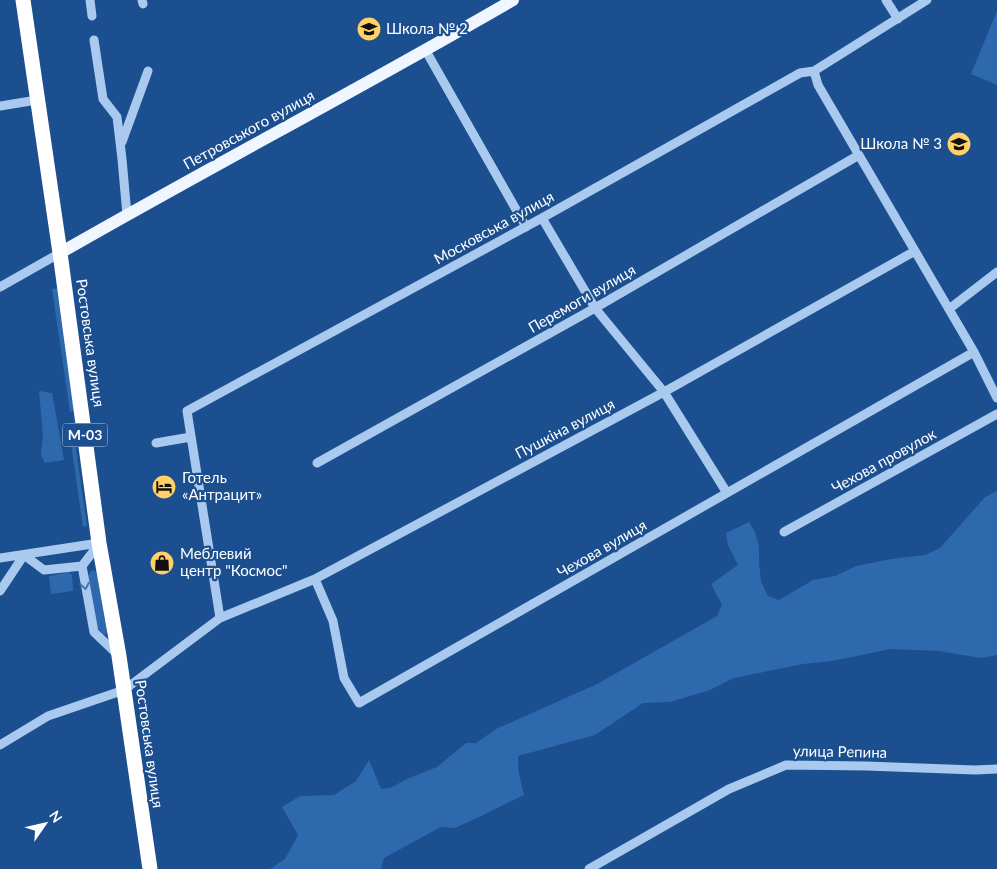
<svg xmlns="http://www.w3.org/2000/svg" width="997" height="869" font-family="Lato,sans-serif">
  <rect width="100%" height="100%" fill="#1b4f8f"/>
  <path fill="#2e69ad" d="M997,11V85L971,74Z
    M58,288L75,411L70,412L52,289Z
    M39,391L52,393L64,460L45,463L41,455L43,436Z
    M75,442L87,526L83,527L71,443Z
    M997,491V655L981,658L938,651L891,649L832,661L803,664L734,678L710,690L670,702L643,703L595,735L518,756V769L524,795L479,817L455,828L441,827L384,858L381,869H270L285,859L298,835L282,807L300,796L334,795L356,781L369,760L381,789L390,788L409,778L437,767L466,743H476L496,729L597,684L717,616L722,605L711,584L738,565L728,545L726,533L749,522L755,532L759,546V563L761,581L768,596L779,600L813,580L835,576L856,566L891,559L925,555L940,548L985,497Z
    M92,570L95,571L97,574L107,633L104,635L97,627L88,576L90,572Z
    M69,572L72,575L73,591L51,594L49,576Z"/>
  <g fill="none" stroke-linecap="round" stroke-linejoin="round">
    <path stroke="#a9c9ee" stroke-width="9" d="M90,0L92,16
      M142,0L143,4
      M886,0L898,19
      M927,0L814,71L818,85L974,352L997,398
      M94,40L103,99L117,117L122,159L127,215
      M426,51L526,227
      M0,106L37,100
      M122,142L148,71
      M542,218L595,308L664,392L727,493
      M0,287L60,253
      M949,309L997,272
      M156,443L191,437
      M317,463L595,308L859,155
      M784,532L997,414
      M99,544L82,566L94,632L118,655
      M24,555L44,570L82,566
      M0,558L99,543
      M315,579L333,621L344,678L359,703L974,352
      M0,591L24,555
      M220,618L315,579L664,392L915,251
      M0,745L48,716L124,690L220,618L187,411L542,218L800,73L814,71
      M589,869L729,789L786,765L866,766L975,770L997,769"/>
    <path stroke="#f0f6ff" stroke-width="12" d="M60,253C210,167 363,87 513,0"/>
    <path stroke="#fff" stroke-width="15" d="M23,0L60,253L99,543L119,656L150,869"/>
  </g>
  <defs><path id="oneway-chevron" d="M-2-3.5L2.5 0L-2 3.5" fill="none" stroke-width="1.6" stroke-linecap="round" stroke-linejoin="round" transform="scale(1.25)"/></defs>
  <use stroke="#4674ac" href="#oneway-chevron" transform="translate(85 586) rotate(80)"/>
  <defs>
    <symbol id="school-disc" viewBox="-11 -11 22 22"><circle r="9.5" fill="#ffd166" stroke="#1b4f8f"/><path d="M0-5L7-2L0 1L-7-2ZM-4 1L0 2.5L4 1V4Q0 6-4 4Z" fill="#111"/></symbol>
    <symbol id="hotel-disc" viewBox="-11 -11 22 22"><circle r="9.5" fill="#ffd166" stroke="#1b4f8f"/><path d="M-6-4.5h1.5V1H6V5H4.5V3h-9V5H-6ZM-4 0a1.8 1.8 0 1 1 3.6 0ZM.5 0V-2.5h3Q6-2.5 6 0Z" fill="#111"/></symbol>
    <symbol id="shop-disc" viewBox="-11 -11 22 22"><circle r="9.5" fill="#ffd166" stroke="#1b4f8f"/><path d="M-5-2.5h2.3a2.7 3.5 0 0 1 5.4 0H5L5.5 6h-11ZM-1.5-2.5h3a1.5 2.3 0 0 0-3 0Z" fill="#111"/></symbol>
  </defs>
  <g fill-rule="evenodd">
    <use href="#school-disc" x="355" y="15" width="28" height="28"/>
    <use href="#school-disc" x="945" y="130" width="28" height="28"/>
    <use href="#hotel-disc" x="150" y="473" width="28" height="28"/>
    <use href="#shop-disc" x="148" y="549" width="28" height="28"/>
  </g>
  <g text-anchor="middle" stroke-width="4.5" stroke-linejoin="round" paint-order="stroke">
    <rect fill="#1b4f8f" stroke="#bbcadd" stroke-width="1" x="62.5" y="423.5" width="45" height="23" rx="4"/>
    <g font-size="14" font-weight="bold" fill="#fff">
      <text x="85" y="440">М-03</text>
    </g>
    <g font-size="15" fill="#fff" stroke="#1b4f8f" text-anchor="start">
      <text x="386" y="34">Школа № 2</text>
      <text x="942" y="149" text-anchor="end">Школа № 3</text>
      <text x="182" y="483">Готель<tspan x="182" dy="17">«Антрацит»</tspan></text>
      <text x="180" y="559">Меблевий<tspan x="180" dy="17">центр "Космос"</tspan></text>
    </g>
    <g font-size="15" fill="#fff" stroke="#1b4f8f">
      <text transform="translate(249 130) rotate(-29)" y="5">Петровського вулиця</text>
      <text transform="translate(494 228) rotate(-29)" y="5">Московська вулиця</text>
      <text transform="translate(582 299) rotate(-30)" y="5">Перемоги вулиця</text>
      <text transform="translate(90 343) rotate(82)" y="5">Ростовська вулиця</text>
      <text transform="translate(565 429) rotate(-28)" y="5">Пушкіна вулиця</text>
      <text transform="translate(884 461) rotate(-29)" y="5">Чехова провулок</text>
      <text transform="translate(602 549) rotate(-30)" y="5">Чехова вулиця</text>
      <text transform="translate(149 744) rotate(82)" y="5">Ростовська вулиця</text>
      <text transform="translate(840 752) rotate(1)" y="5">улица Репина</text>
    </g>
  </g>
  <g transform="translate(45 824) rotate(56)" stroke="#1b4f8f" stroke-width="4" paint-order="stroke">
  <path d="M0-4L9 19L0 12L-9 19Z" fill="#ffffff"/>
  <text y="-8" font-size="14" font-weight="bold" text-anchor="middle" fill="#ffffff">N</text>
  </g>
</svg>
